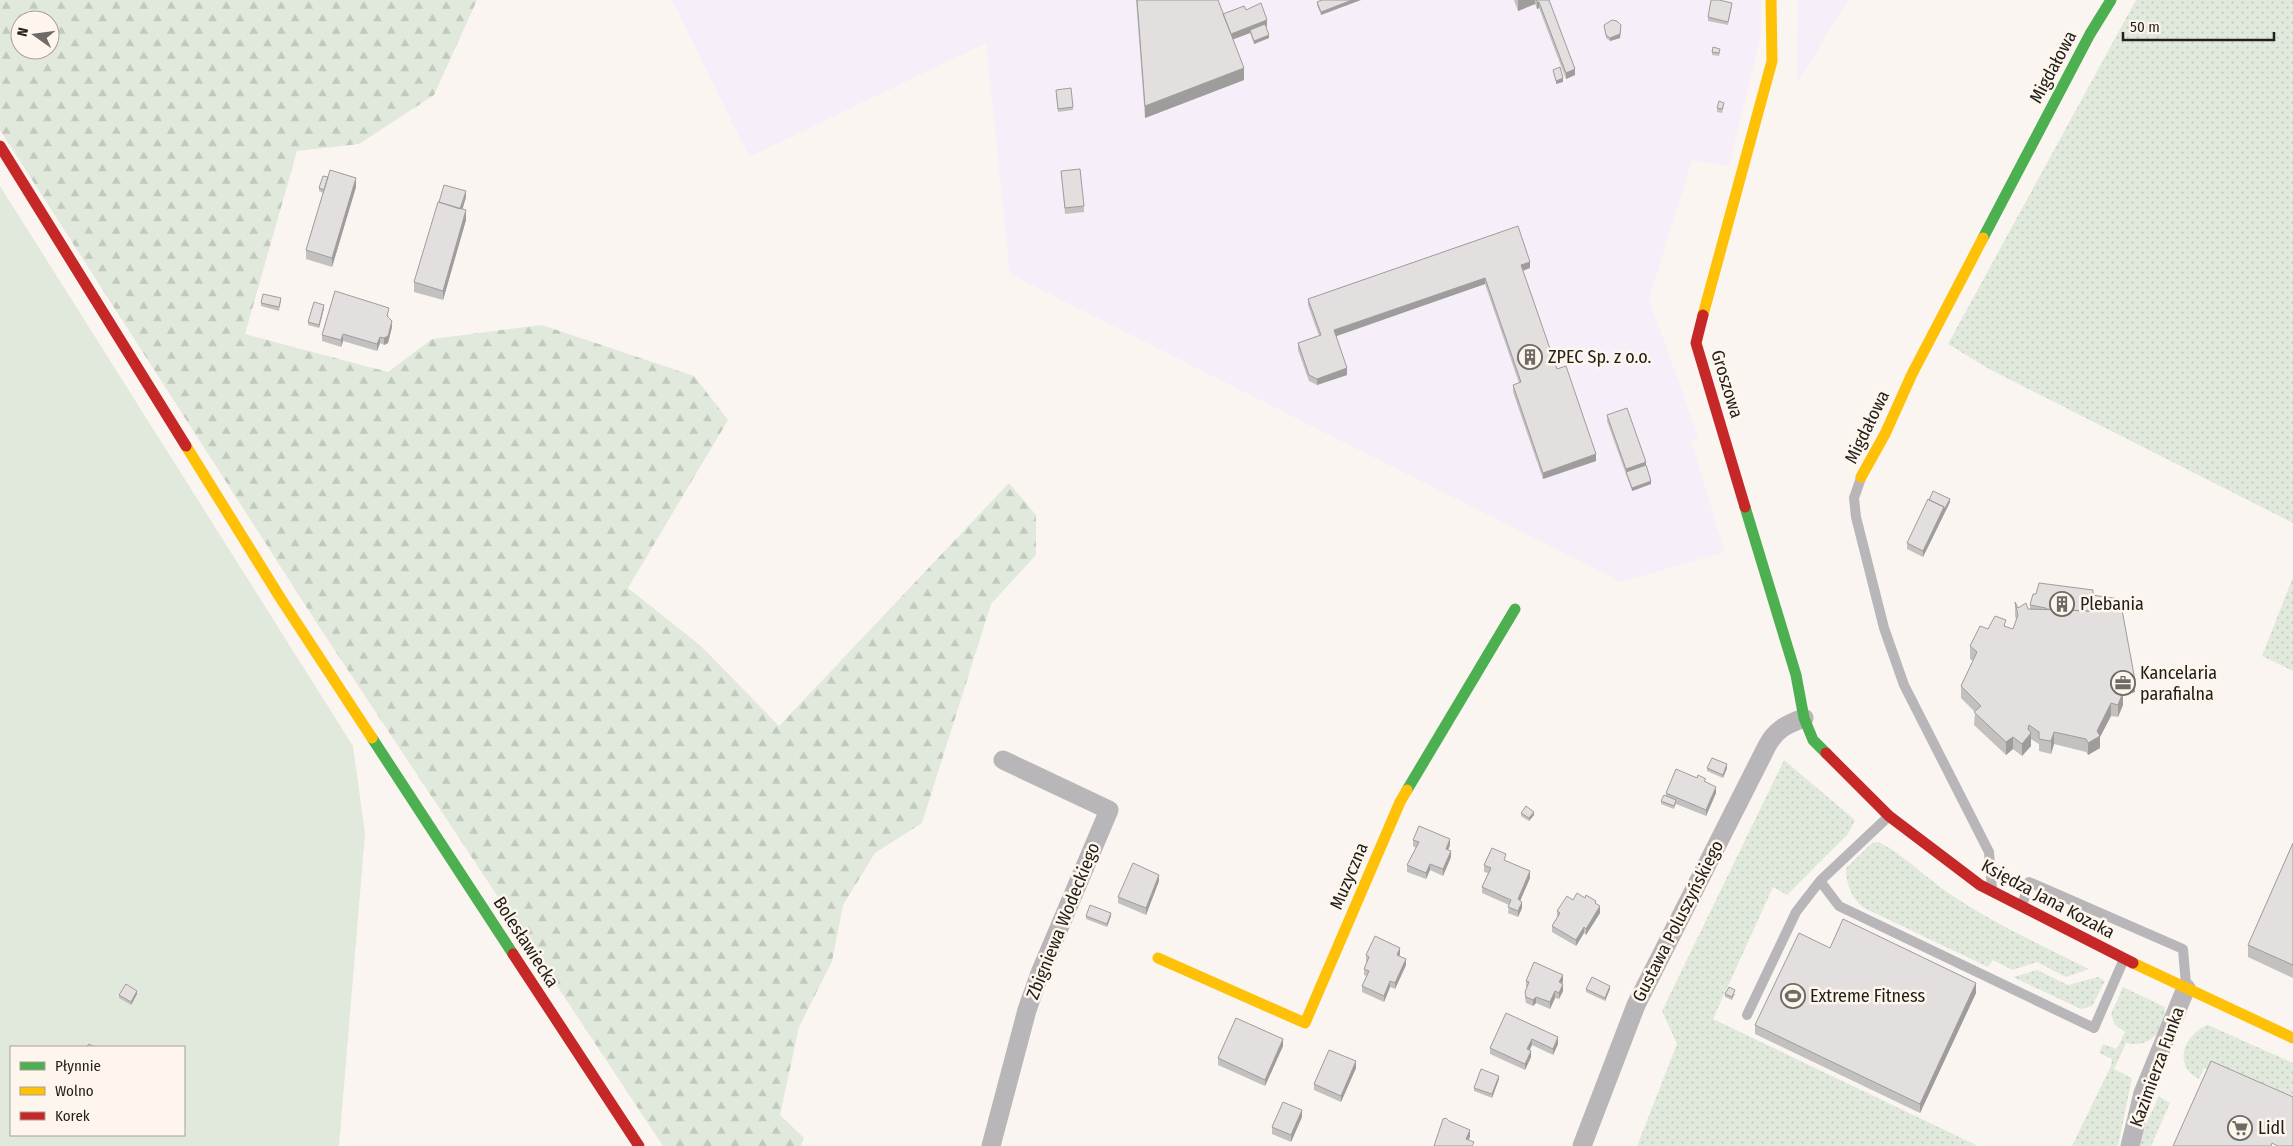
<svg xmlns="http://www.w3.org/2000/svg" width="2293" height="1146" font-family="'Fira Sans Condensed',sans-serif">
  <defs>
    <pattern id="grass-dots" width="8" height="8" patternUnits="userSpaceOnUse" patternTransform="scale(1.25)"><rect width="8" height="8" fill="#e1e9dc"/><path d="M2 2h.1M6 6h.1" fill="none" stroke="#c1c8bc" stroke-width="1.8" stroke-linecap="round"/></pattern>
    <pattern id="forest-firs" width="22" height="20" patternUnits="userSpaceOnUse" patternTransform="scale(1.25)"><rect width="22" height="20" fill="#e1e9dc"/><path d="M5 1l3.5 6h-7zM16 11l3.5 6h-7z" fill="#c1c8bc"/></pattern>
  </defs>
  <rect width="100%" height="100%" fill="#faf5f0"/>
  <path fill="#f6eef8" d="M672,0H1761V34L1729,166L1692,160L1649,299L1699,438L1691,441L1725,552L1621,582L1010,274L986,43L749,157Z
    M1798,0H1848L1797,84Z"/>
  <path fill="url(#grass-dots)" d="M2136,0H2293V523L1989,369L1948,344Z
    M2293,577V671L2262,656Z
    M1784,760L1855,820L1848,834L1787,895L1773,887L1713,1019L1978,1146H1637L1677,1044L1662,1011Z
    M1879,842C1905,856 1923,875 1947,892C1991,922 2041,945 2089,969L2066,977L2037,962L2012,970L1993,960L1988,967L1864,908C1851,898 1846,884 1846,868L1872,843Z
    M2037,970L2068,985L2098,977L2105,981L2092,1006L2081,1009L2013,977Z
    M2123,987L2165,1007C2166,1030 2150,1049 2126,1043L2114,1069L2132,1078L2118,1146H2072L2111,1066L2112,1059L2099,1053L2103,1044L2117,1049L2125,1032L2115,1025L2111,1014Z
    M2208,1025L2293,1063V1107L2291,1104L2204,1068L2199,1079C2172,1065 2184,1034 2208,1025Z
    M2159,1096L2170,1103L2151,1146H2136Z"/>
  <path fill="url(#forest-firs)" fill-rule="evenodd" d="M0,0H477L434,95L359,144L297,151L245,334L388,372L432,339L542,325L694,376L728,420L628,588L701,646L779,726L1009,483L1036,515V555L991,604L922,823L875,853L843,905L832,961L799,1027L780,1115L804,1138L801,1146H663L320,628L0,130ZM20,20H50V50H20Z"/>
  <path fill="#e1e9dc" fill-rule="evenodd" d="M0,186L353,746L365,834L339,1146H0ZM11,1047H184V1135H11Z"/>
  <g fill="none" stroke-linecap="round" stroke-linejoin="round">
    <path stroke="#b9b6b9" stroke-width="10" d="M1861,478L1854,498L1856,517L1884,628L1904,685L1989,852L1992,888
      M1820,881L1839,906L2094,1028L2124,959
      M2022,906L2029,882L2183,949L2186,985
      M1747,1015L1796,912L1820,881L1888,817"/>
    <path stroke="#b9b6b9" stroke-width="19" d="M991,1146L1027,1010L1040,973L1109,810L1003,760
      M1582,1146L1636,1005L1767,746C1775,730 1787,724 1804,718
      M2130,1146L2143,1093L2186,988"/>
    <path stroke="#4caf50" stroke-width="11" d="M1983,238L2090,34L2111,0
      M1745,507L1796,675L1804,718L1813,740L1826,753
      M372,738L513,954
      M1407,790L1515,609"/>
    <path stroke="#ffc107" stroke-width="11" d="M1703,315L1772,61L1771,0
      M186,446L281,599L372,738
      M1861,477L1885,434L1912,374L1983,238
      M1158,958L1305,1023L1400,802L1407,790
      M2133,963L2293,1038"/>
    <path stroke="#c62828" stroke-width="11" d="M0,146L186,446
      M1703,315L1696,343L1745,507
      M1826,753L1889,816L1980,885L2133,963
      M513,954L639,1146"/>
  </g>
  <path fill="#c3c0c0" d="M1136,0H1218L1223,14L1246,10L1267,26L1266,27L1269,38L1254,44L1250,33L1233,39L1244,80L1145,118Z
    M1322,0L1321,15L1317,5V2Z
    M1514,0H1549L1575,75L1566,79L1539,8L1537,9L1535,4L1518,11Z
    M1732,6L1728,25L1708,21V17Z
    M1604,25L1621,28L1620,38L1610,41L1606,38Z
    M1712,52H1720L1719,56L1712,55Z
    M1056,93L1073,107V110L1058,112Z
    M1724,106L1722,113L1717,112V108Z
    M1061,171L1084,206V212L1065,214Z
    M356,187L332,267L306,259V250L323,193L319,191V188Z
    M466,197L462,209L466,220L443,300L414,292V282Z
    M1530,268L1523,271L1557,369L1596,461L1543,479L1513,392V385L1519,383L1485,284L1335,336L1347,375L1317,385L1309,381L1298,350V343L1319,336L1308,305V299Z
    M281,301L279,311L261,306V303Z
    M324,308L319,328L308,325V322Z
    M389,315L388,317L392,327L388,343L384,345L380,343L377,351L343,341L341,347L322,341V335Z
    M1607,415L1646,465L1651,484L1632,491L1607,421Z
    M1950,502L1923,557L1907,549V543Z
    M2093,595L2135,692L2123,695V705L2118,717L2111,716L2100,737V748L2088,755L2086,752L2054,744L2051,754L2039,751V744L2031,739V746L2022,756L2013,749L2006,755L1974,725L1975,712L1961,698V686L1973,661L1970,659V646L1988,629L2006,627L2013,629L2016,620L2015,615V602L2018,608L2030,609V605Z
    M1707,768H1727L1723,778L1707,771Z
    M1706,782L1716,793L1706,816L1676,804L1674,809L1661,804V801L1666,796V793Z
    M1521,813L1534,815L1529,821L1521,816Z
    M1413,840L1450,845L1448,850L1451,857L1443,876L1430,870L1426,879L1407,872V865L1416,848L1413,846Z
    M2293,843V978L2248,957V945Z
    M1506,861L1530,878L1520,900L1522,908L1518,917L1508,913L1509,905L1482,893V887L1488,873L1484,872V865Z
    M1159,881L1146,915L1118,903V897Z
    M1596,904L1600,913L1586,935L1584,933L1576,946L1552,932V926L1557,917V911Z
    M1086,916H1111L1107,927L1086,919Z
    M1830,948L1976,993L1920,1113L1755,1034V1025Z
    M1400,954L1399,956L1406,965L1395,989L1390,987L1384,1002L1362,992V986L1367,976L1364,975V969L1367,962H1366V955Z
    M1526,981H1563L1562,984L1563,991L1559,999L1555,998L1550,1009L1536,1003L1533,1006L1526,1003L1525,998V992L1527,987H1526Z
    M1586,989H1610L1605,1001L1586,992Z
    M137,994L131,1005L119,998V995Z
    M1725,994H1735L1732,1000L1725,997Z
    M1506,1013L1558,1044L1553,1055L1532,1045L1530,1050L1531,1057L1525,1070L1490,1054V1048Z
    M1283,1046L1265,1086L1218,1065V1058Z
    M1356,1068L1341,1102L1314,1090V1084Z
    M1499,1079L1492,1098L1474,1091V1088Z
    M1302,1117L1291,1142L1272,1134V1127Z"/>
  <path fill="#9f9c9c" d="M1352,0H1361L1321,15V12Z
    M1518,0H1535V4L1518,11Z
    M1544,0L1539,3V8L1537,9V2Z
    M1267,20V26L1251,32L1250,30V33L1229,41V34Z
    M1621,28L1620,38L1610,41V38Z
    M1269,35V38L1254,44V41Z
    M1244,68V80L1145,118V106Z
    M1575,69V75L1566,79V73Z
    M1563,78V82L1556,84V81Z
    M356,178V187L332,267V258Z
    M466,191V197L460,218V211Z
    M466,210V220L443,300V291Z
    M1530,262V268L1521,271V265Z
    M1485,278V284L1334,337V330Z
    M324,305V308L319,328V325Z
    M392,321V327L388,343L384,345V338Z
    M343,334V341L341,347V340Z
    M380,337V343L377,351V344Z
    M1347,368V375L1317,385V379Z
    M1596,454V461L1543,479V473Z
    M1646,462V468L1626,472V475V469Z
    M1651,481V484L1632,491V488Z
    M1950,499V502L1923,557V551L1944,507Z
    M2135,680V692L2123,695V705L2118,717V705L2116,688L2117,684Z
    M2111,703V716L2100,737V748L2088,755V743L2097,731Z
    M2029,725V736L2031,733V746L2022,756V744Z
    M2054,732V744L2051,754V741Z
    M2013,737V749L2006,755V742Z
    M1727,764V768L1723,778V775Z
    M1716,787V793L1706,816V810Z
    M1534,812V815L1529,821V818Z
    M1450,839V845L1446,855V849Z
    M1451,851V857L1443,876V869Z
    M1430,864V870L1426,879V873Z
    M1530,871V878L1518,906V899Z
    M1159,875V881L1146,915V908Z
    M1522,902V908L1518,917V911Z
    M1600,906V913L1586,935V929Z
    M1111,913V916L1107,927V924Z
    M1584,927V933L1576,946V940Z
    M1400,948V954L1397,961V955Z
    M1406,959V965L1395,989V983Z
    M1563,975V981L1559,989V982Z
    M1390,981V987L1384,1002V996Z
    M1976,983V993L1920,1113V1104Z
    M1563,984V991L1559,999V993Z
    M1610,986V989L1605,1001V998Z
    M137,991V994L131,1005V1002Z
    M1555,991V998L1550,1009V1002Z
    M1536,997V1003L1533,1006V1000Z
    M1558,1037V1044L1553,1055V1049Z
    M1283,1039V1046L1265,1086V1080Z
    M1532,1039V1045L1527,1055V1049Z
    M1531,1051V1057L1525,1070V1064Z
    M1356,1061V1068L1341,1102V1096Z
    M1499,1076V1079L1492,1098V1094Z
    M1302,1110V1117L1291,1142V1135Z
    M1470,1130V1137L1466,1145V1139Z"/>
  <path fill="#e3dfdf" stroke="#9f9c9c" d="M1137,0H1218L1244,68L1145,106Z
    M1322,0H1352L1321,12L1317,2Z
    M1536,0H1549L1575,69L1566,73L1539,2H1537Z
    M1711,0H1719L1732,3L1728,22L1708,17Z
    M1261,3L1267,20L1231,34L1223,14L1244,6L1246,10Z
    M1612,20L1617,21L1621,25L1620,34L1610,38L1606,35L1604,25Z
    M1265,24L1269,35L1254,41L1250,30Z
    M1713,47L1720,49L1719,53L1712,52Z
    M1560,67L1563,78L1556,81L1553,70Z
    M1071,88L1073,107L1058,109L1056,90Z
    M1719,101L1724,103L1722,109L1717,108Z
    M1080,169L1084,206L1065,208L1061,171Z
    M330,170L356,178L332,258L306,250Z
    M323,176L328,177L324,190L319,188Z
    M444,185L466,191L460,209L439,202Z
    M438,202L466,210L443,291L414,282Z
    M1518,226L1530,262L1521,265L1557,369L1566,366L1596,454L1543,473L1513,385L1521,382L1485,278L1334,330L1347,368L1317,379L1309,375L1298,343L1321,335L1308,299Z
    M335,291L389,308L387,316L392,321L388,336L384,338L380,337L377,344L343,334L341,340L322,335Z
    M263,294L281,298L279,307L261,303Z
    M314,302L324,305L319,325L308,322Z
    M1627,408L1646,462L1626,469L1607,415Z
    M1646,465L1651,481L1632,488L1626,472Z
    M1933,491L1950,499L1944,510V507L1929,500Z
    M1928,499L1944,507L1923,551L1907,543Z
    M2039,583L2093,590V595H2092L2090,611L2046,609V608L2030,605L2033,594H2036Z
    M2092,595L2120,599L2135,680L2117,684L2116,688L2123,692L2118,705L2111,703L2097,731L2100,736L2088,743L2086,739L2054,732L2051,741L2039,739V732L2029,725L2028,729L2031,733L2022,744L2013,737L2006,742L1974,712L1981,706L1961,686L1977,652L1970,646L1980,626L1988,629L1995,616L2006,620L2004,626L2013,629L2018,615L2015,602L2018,608L2026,603L2028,609L2090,611Z
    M1712,758L1727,764L1723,775L1707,768Z
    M1676,769L1697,778L1698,775L1706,779L1704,781L1716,787L1706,810L1666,793Z
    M1664,795L1676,800L1674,806L1661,801Z
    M1526,806L1534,812L1529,818L1521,813Z
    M1419,826L1450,839L1446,849L1451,851L1443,869L1430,864L1426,873L1407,865L1419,842L1413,840Z
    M2293,843V965L2248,945Z
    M1492,848L1506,854L1504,860L1530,871L1518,899L1522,902L1518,911L1508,907L1511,900L1482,887L1491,868L1484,865Z
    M1133,863L1159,875L1146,908L1118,897Z
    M1577,893L1585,898L1586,895L1596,901L1595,903L1600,906L1586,929L1584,927L1576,940L1552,926L1560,913L1557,911L1567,896L1573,900Z
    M1090,905L1111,913L1107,924L1086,916Z
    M1843,919L1976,983L1920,1104L1755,1025L1799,933L1830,948Z
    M1375,936L1400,948L1397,955L1406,959L1395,983L1390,981L1384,996L1362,986L1369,971L1364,969L1369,957L1366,955Z
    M1534,962L1563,975L1559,982L1563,984L1559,993L1555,991L1550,1002L1536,997L1533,1000L1526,997L1525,992L1529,982L1526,981Z
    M1592,977L1610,986L1605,998L1586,989Z
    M126,984L137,991L131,1002L119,995Z
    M1729,987L1735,990L1732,997L1725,994Z
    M1506,1013L1558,1037L1553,1049L1532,1039L1527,1049L1531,1051L1525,1064L1490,1048Z
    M1236,1018L1283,1039L1265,1080L1218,1058Z
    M89,1044L94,1047H86Z
    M1329,1050L1356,1061L1341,1096L1314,1084Z
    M2211,1061L2293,1097V1146H2278L2272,1143L2271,1146H2173Z
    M1481,1069L1499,1076L1492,1094L1474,1088Z
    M1283,1102L1302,1110L1291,1135L1272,1127Z
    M1446,1118L1449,1121L1470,1130L1466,1139L1474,1142L1472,1146H1434L1443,1119Z"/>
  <defs>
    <symbol id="building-ring" viewBox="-11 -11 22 22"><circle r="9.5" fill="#fef6ec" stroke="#6e6b66" stroke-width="1.5"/><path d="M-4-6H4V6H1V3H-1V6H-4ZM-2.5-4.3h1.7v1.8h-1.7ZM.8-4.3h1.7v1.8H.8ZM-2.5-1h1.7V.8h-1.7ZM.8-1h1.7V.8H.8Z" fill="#6e6b66"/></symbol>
    <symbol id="office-ring" viewBox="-11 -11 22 22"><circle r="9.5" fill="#fef6ec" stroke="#6e6b66" stroke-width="1.5"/><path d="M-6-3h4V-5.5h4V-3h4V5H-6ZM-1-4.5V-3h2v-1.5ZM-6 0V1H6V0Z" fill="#6e6b66"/></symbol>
    <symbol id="stadium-ring" viewBox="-11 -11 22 22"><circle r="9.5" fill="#fef6ec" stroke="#6e6b66" stroke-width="1.5"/><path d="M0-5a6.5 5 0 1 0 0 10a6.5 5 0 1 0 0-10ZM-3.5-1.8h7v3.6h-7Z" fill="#6e6b66"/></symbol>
    <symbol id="supermarket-ring" viewBox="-11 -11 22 22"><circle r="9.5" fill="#fef6ec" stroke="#6e6b66" stroke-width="1.5"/><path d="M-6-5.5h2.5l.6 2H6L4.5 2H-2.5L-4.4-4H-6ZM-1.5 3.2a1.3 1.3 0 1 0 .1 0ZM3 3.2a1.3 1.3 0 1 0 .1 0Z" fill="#6e6b66"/></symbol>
  </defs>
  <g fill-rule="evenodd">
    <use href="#building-ring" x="1516" y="343" width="28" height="28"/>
    <use href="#building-ring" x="2048" y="590" width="28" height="28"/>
    <use href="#office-ring" x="2109" y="669" width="28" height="28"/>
    <use href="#stadium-ring" x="1779" y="982" width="28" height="28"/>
    <use href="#supermarket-ring" x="2226" y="1114" width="28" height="28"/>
  </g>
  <g text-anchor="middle" stroke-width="5" stroke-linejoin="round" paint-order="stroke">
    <g font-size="18" fill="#23201c" stroke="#fef6ec">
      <text transform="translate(2053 67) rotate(-62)" y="6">Migdałowa</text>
      <text transform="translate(1727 384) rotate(73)" y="6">Groszowa</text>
      <text transform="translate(1867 427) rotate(-64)" y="6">Migdałowa</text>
      <text transform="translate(1349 876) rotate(-67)" y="6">Muzyczna</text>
      <text transform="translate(2048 899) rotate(28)" y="6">Księdza Jana Kozaka</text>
      <text transform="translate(1063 921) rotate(-68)" y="6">Zbigniewa Wodeckiego</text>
      <text transform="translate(1678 921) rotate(-63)" y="6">Gustawa Poluszyńskiego</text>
      <text transform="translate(526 942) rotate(57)" y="6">Bolesławiecka</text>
      <text transform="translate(2157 1067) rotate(-70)" y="6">Kazimierza Funka</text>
    </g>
    <g font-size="18" fill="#23201c" stroke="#fef6ec" text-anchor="start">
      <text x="1548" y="363">ZPEC Sp. z o.o.</text>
      <text x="2080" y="610">Plebania</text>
      <text x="2140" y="679">Kancelaria<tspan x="2140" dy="21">parafialna</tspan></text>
      <text x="1810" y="1002">Extreme Fitness</text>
      <text x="2258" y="1134">Lidl</text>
    </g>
  </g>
  <rect x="10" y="1046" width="175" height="90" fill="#fef6ec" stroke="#a6a099"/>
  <rect x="20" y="1062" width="25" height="8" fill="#4caf50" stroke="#a6a099"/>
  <text x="55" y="1071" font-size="15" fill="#23201c">Płynnie</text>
  <rect x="20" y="1087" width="25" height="8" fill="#ffc107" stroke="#a6a099"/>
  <text x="55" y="1096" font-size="15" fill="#23201c">Wolno</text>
  <rect x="20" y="1112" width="25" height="8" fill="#c62828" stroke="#a6a099"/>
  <text x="55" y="1121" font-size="15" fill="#23201c">Korek</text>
  <g transform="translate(35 35) rotate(284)"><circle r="24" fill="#fef6ec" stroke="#a6a099"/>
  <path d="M0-4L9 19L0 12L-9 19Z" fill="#6e6b66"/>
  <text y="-8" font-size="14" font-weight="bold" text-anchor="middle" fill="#23201c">N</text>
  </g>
  <path d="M2123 32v8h151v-8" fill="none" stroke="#23201c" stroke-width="2.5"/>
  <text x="2130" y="32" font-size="15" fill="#23201c" stroke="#fef6ec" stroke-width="4" paint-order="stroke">50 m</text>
</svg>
